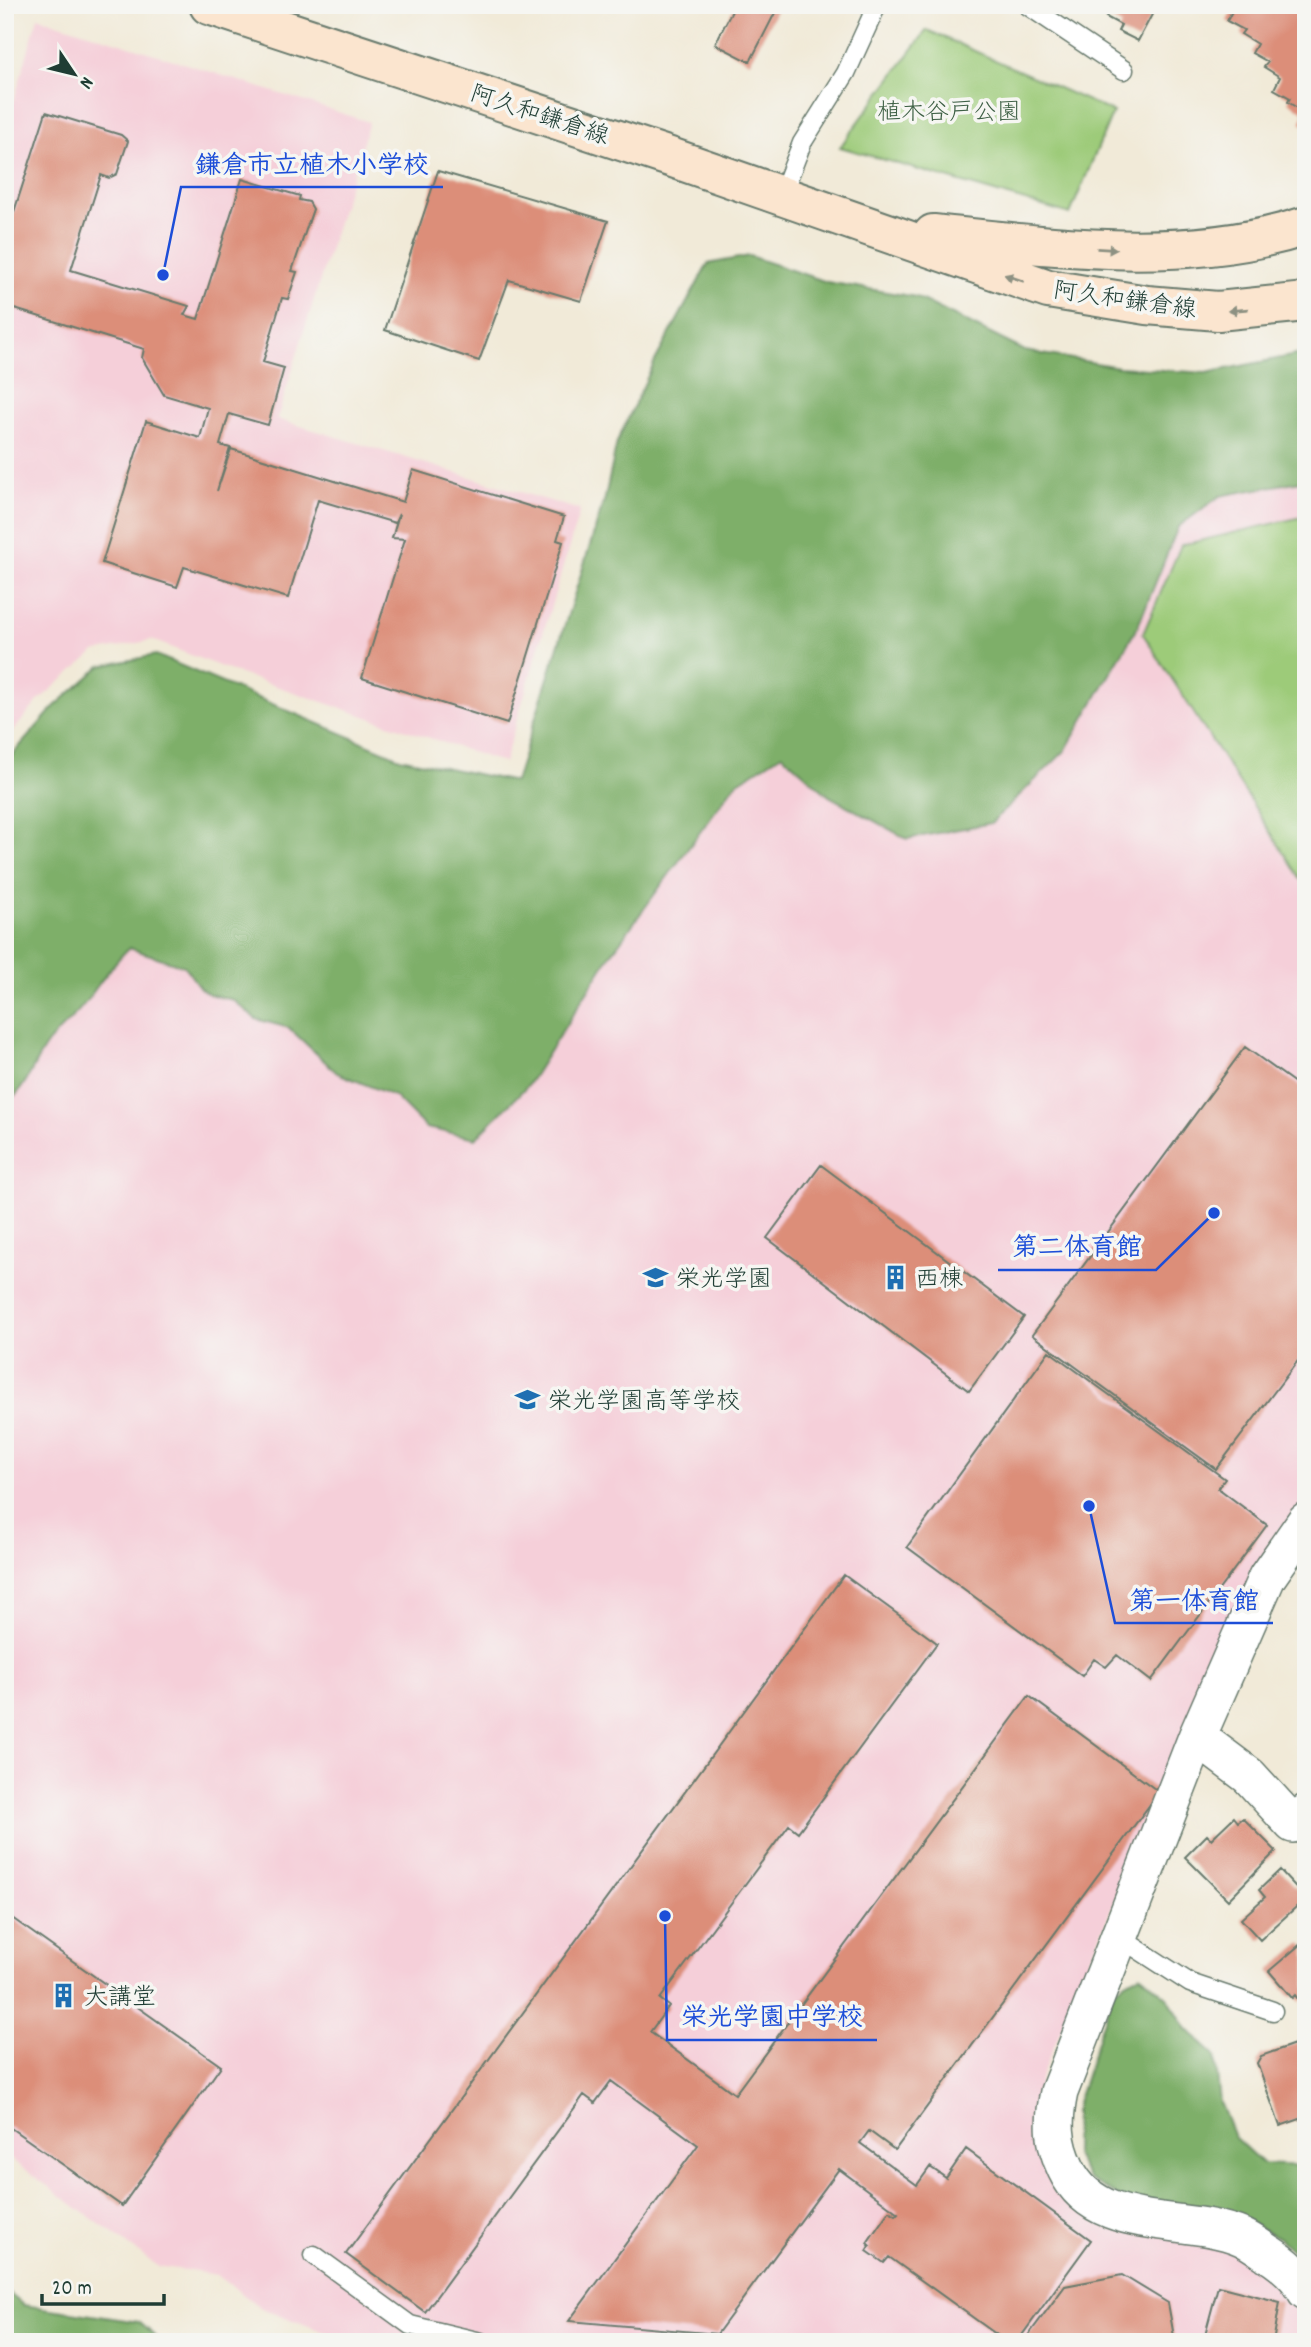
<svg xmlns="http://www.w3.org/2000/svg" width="1311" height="2347" font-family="Dekko,'Klee One',sans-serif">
  <rect width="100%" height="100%" fill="#f6f6f2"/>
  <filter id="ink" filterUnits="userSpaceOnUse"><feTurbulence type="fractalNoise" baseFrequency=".0143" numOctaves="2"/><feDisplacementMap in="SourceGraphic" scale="14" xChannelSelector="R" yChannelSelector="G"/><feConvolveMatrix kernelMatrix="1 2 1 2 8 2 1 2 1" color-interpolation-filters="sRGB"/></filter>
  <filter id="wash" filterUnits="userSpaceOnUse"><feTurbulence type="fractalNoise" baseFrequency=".00686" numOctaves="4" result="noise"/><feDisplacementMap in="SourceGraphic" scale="28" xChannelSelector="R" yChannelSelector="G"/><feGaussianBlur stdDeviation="1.57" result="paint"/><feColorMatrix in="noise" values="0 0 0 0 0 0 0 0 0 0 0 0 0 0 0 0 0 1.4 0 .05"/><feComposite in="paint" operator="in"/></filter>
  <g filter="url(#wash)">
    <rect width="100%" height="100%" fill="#f1ead8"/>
    <path fill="#f5cfd9" d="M38,17L369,122L277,419L580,510L504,763L237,673L152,640L95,652L39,700L5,741V131Z
      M1306,466V1505L1188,1724L1039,2082L1037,2119L1040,2157L1057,2184L1205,2243L1237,2252L1263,2267L1296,2300L1306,2342H352L261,2308L217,2275L157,2266L5,2155V1052L132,876L743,743L1125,490Z"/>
    <path fill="#9dcb79" stroke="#5e8456" stroke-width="2" d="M927,30L1113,112L1070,214L840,147Z
      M1306,516V887L1143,634L1181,545Z"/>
    <path fill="#7eaf69" stroke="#4e764e" stroke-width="2" d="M749,256L827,282L916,297L1025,351L1119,367L1206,373L1306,353V480L1220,496L1178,527L1138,626L1065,751L991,823L907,839L829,796L782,754L735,784L609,957L528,1085L476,1138L426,1128L394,1096L337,1073L289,1028L256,1019L233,1000L209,994L200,988L184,966L129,948C111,965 100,983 85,1003C74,1018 59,1029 48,1043C32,1064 27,1090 5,1104V763L55,706L101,666L156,655L400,758L515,782L605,498L617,442L655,361L708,264Z
      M1140,1974L1168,1998L1187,2029L1215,2055L1220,2102L1234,2137L1263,2164L1306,2166V2264L1279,2238L1240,2217L1194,2205L1127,2201L1088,2179L1074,2154L1075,2109L1114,1989Z
      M5,2290L23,2305L139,2322L162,2342H5Z"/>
    <g id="blocks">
      <path fill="#dc8e79" d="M735,5H779L750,62L715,44Z
        M1112,5H1157L1138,41L1118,31L1121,25L1106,17Z
        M1235,5H1306V126L1300,123L1305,113L1288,102L1290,98L1274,89L1280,77L1264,67L1268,62L1252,53L1257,44L1241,34L1244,30L1227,21Z
        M46,112L121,135L128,141L117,174L109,178L101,175L71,270L189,306L184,315L198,319L242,179L300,196L299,200L309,202L313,209L292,271L297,272L288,299L282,298L263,362L284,368L268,425L229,414L220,445L230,448L217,491L231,449L403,502L413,470L564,517L557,540L563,542L507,724L362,678L405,539L392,538L399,514L395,523L318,500L288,598L184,567L177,587L102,563L146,421L200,438L208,408L164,395L142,358L144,349L5,306V240Z
        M438,171L608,221L581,301L509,280L479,361L385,330Z
        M1245,1047L1306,1091V1350L1216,1469L1032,1335Z
        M821,1165L1024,1317L969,1391L767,1238Z
        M1049,1351L1225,1479L1218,1488L1267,1525L1151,1681L1117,1655L1106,1667L1094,1659L1082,1676L907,1547Z
        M844,1575L937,1643L798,1832L789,1825L660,1999L669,2006L650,2032L735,2094L1029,1696L1159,1792L895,2150L869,2131L860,2143L917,2185L930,2167L946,2178L966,2149L1091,2240L1017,2342H1007L889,2257L884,2263L867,2251L870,2246L867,2243L889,2211L896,2215L898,2213L839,2169L717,2334L569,2321L698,2145L611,2081L595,2103L584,2095L425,2312L346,2254Z
        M1234,1817L1238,1822L1243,1818L1276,1851L1228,1900L1185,1857L1207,1835L1211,1839Z
        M1280,1870L1306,1898L1260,1940L1241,1919L1265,1897L1259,1890Z
        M12,1918L221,2066L122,2206L5,2124V1925Z
        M1302,1943L1306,1948V1997L1300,2002L1295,1995L1292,1998L1269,1971Z
        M1306,2040V2117L1280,2126L1257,2063L1261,2056Z
        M1122,2275L1168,2303L1175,2342H1028L1027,2337L1065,2286Z
        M1218,2286L1280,2302L1274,2337L1282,2342H1203Z"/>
    </g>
  </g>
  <g filter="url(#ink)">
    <use href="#blocks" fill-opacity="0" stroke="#687a6d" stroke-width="2"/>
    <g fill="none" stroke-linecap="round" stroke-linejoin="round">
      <defs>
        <path id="lane" d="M1027,5L1124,70
          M781,197L802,143L846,73L877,5
          M1119,1937L1190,1983L1273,2011
          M314,2255L410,2325L481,2342"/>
        <path id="street" d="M1306,1521L1267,1577L1197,1737L1059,2092C1053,2121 1053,2142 1066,2169C1096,2234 1185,2213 1242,2237C1251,2241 1260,2248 1269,2254C1283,2263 1298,2275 1306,2291
          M1197,1737L1249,1776L1293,1824L1306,1813"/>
        <path id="secondary" d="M209,5L673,158L1048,289L1147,305L1218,311L1306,302
          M933,234C1056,247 1187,265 1306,226"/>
      </defs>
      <use href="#lane" stroke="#687a6d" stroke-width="21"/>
      <use href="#street" stroke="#687a6d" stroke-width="40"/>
      <use href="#secondary" stroke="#687a6d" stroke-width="42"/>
      <use href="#lane" stroke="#fff" stroke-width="18"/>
      <use href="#street" stroke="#fff" stroke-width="37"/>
      <use href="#secondary" stroke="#fbe5cf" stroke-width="38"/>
    </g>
    <defs><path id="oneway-solid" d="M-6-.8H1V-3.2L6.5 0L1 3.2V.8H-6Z" transform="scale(1.75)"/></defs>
    <g fill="#8d9182">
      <use href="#oneway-solid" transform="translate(1107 249) rotate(3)"/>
      <use href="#oneway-solid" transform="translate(1014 278) rotate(-161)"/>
      <use href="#oneway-solid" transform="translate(1238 310) rotate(175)"/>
    </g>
  </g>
  <defs>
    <symbol id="school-bare" viewBox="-9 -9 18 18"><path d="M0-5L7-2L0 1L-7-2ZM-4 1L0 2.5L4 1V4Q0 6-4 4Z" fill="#1f6fb2" stroke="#f6f6f2" stroke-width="2.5" paint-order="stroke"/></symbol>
    <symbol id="building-bare" viewBox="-9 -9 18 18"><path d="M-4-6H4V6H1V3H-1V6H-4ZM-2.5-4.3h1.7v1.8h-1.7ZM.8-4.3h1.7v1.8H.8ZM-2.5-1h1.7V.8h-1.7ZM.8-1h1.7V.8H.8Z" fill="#1f6fb2" stroke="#f6f6f2" stroke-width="2.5" paint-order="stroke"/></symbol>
  </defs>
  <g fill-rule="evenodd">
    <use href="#school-bare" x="638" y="1260" width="35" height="35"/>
    <use href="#building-bare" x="878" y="1260" width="35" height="35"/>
    <use href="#school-bare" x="510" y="1382" width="35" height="35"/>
    <use href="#building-bare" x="46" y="1978" width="35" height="35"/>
  </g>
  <g text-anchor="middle" stroke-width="7" stroke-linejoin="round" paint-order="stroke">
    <g font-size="24" fill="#3e6045" stroke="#f6f6f2">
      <text x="949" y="119">植木谷戸公園</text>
    </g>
    <g font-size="24" fill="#1f3d34" stroke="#f6f6f2">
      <text transform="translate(540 114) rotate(18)" y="8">阿久和鎌倉線</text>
      <text transform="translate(1125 299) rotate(8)" y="8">阿久和鎌倉線</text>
    </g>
    <g font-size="24" fill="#1f3d34" stroke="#f6f6f2" text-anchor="start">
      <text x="676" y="1286">栄光学園</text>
      <text x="915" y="1286">西棟</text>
      <text x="548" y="1408">栄光学園高等学校</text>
      <text x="84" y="2004">大講堂</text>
    </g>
  </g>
  <path fill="none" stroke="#1d4ed8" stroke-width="2.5" d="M163 275L181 187H443M1214 1213L1156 1270H998M1089 1506L1115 1623H1273M665 1916L667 2040H877"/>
  <g fill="#1d4ed8" stroke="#f6f6f2" stroke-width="2.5">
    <circle cx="163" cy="275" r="7"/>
    <circle cx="1214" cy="1213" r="7"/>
    <circle cx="1089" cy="1506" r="7"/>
    <circle cx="665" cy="1916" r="7"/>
  </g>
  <g font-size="26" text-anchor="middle" font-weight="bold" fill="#1d4ed8" stroke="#f6f6f2" stroke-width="7" stroke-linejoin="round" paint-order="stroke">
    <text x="312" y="173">鎌倉市立植木小学校</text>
    <text x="1077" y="1255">第二体育館</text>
    <text x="1194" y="1609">第一体育館</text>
    <text x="772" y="2025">栄光学園中学校</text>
  </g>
  <rect width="1311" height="2347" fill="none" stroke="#f6f6f2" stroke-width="28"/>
  <g transform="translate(74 74) rotate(125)" stroke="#f6f6f2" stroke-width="5" paint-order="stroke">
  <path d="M0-5L12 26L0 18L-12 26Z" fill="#1f3d34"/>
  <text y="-10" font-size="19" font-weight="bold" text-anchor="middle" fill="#1f3d34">N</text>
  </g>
  <path d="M42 2294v10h122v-10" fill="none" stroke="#1f3d34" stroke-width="3.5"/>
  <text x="52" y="2294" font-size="21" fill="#1f3d34" stroke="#f6f6f2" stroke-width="5" paint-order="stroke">20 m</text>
</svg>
